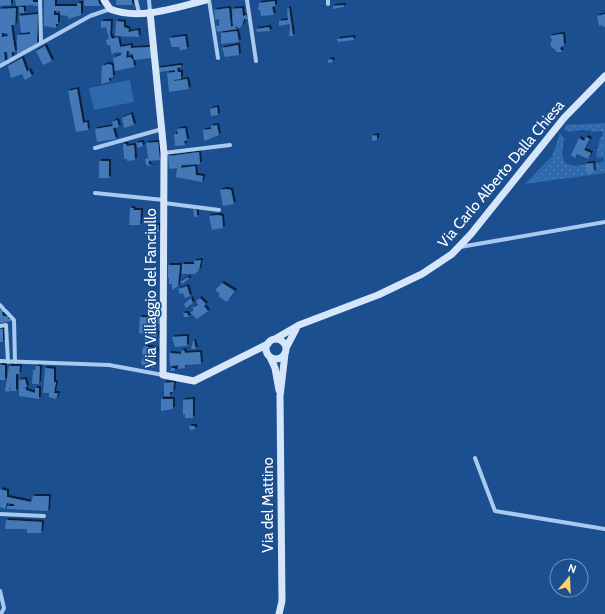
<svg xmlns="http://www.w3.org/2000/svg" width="605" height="614" font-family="Cabin,sans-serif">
  <defs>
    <pattern id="grass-dots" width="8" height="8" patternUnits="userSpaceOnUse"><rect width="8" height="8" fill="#2e69ad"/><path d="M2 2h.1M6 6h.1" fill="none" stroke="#4d80b9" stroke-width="1.8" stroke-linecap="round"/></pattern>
    <filter id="shadow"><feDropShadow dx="2" dy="-2" stdDeviation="0" flood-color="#0009"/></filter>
  </defs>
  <rect width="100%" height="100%" fill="#1b4f8f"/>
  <path fill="url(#grass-dots)" d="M605,123V173L525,184L552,156L560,133L564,139L562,155L565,163L574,166L604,162L603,157L599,158L596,156L600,138L603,135L602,131C594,133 590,130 582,130C575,130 570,134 564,129L567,125Z"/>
  <path fill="#2e69ad" d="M130,80L134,102L94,110L89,88Z"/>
  <path fill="#4478b7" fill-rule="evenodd" filter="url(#shadow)" d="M0,0H11V5L0,6Z
    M15,0H33V2H38V6H33V5L16,6Z
    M44,0H55V6H77V3H81V15L68,19V16L60,15V11H54V15H58V24H56V28L44,26Z
    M84,0H98L100,6H84Z
    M116,0H132V5H116Z
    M275,1V6L272,7L274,15L261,16L260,10H258L259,3Z
    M344,5V7L333,9V6Z
    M19,7H24V13H19Z
    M16,8L15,25H11L15,52H12V57L8,59L7,52H4L5,61L0,64V9ZM2,33H7L8,36L2,37Z
    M229,8L231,27L233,26L232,9L242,8L243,16L247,15V19H244L242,26L239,28L235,26L236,29L217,32L216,26L219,25V19L215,20L214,10Z
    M289,8L293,36H289L290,24L279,26V21L288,20L287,9Z
    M38,14L37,43L17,55V35L30,34V32L21,33L19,16Z
    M605,14V27H603V25L599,26L597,16Z
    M101,21H111L110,35L112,39L118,37L120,47L131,45V48L151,47L152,58L134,60L133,54H130L129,51H127L126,58L130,57L133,60L134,67L115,71L113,58L121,55V52L113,53L112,56L110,45H107L106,40L109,39L106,27L101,28Z
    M116,21L124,22V27L129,29L128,32L138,30L139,37L115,36Z
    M269,27L270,31L257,32L256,29Z
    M237,31L239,42L221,44V33Z
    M561,34H563L564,45L560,48L562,52H557L550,45L552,40L550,36Z
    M185,36L187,49L180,50L179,47H172L169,38Z
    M353,37L354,40L338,42L337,39Z
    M238,45L239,55L225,57L222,48Z
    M45,46L52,61L43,65L36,51Z
    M22,58L27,72L29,70L32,76L25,80L22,74L11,78L8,66Z
    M332,59L333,62L328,63V60Z
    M108,64L112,65L113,77L109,78V82L101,84L102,66Z
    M181,65V67L177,68L178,72H181V79L174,80V81L187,79L189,89L169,92L167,73L175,72V70L159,72L158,68Z
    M77,89L83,123L87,122L88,130L76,132L68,91Z
    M217,107L218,115L211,116L210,109Z
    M131,114L134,125L124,128L122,118Z
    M117,120L119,127L113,128L116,139L97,142L95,129L113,126L112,122Z
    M217,125L219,135L204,141L203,130L211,129V126Z
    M185,128L187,140L184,141L185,145L175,146L174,134H178L177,129Z
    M377,135V140L372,141V136Z
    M586,137L590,139L584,150L591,153L588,159L577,154L575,158L571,155L579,138L584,141Z
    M142,142L143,146L138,148L136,143Z
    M158,142L160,160L149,161V165L153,167L146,165L145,159L148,158L146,143Z
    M123,144H126L127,146L134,145L135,160L127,161V159H124Z
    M199,152L200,164L182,165L181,168L195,166L196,175L203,176L202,182L176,177L177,168L169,169L168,156Z
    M99,161H109V178H99Z
    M593,163L594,172L587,174L585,164Z
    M226,189L231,190L234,204L223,206L220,190Z
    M130,208H134L133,210H141L140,225H129Z
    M193,209L197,210V217H194Z
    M218,215L222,216L223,228L212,230L209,216Z
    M151,225H159V232L151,231Z
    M201,260L199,270L195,274H182V264H194V261Z
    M168,265H180L178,286L172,290V284H169V278H168Z
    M188,277L189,279L182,284L180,282Z
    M222,283L235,291L227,302L218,296L220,294L215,290Z
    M187,286L190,296L185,298L183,293L180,294L178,289Z
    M191,298L193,303L186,308L184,304Z
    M200,298L206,304L204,306L208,311L197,319L190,313L194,310L192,308L198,305L196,301Z
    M4,309L5,312H2L3,316H7L9,319H12V321L0,323V310Z
    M183,313H187L189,317H184Z
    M140,317H161L160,324H155L156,322H148L147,331L158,333L154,343L145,341V334L139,333Z
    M0,329H3V342H0Z
    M187,336V346L175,347L172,337Z
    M193,341H194L196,349H191Z
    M145,346L157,349L154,368L141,364L143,356L145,357L142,353L143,347Z
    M184,350L185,353L200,352L201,364L185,365V368L178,369L179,365L170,366L169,353L181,354V351Z
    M0,365H5V380H0Z
    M9,366H20L19,374H16V391H10L11,380L9,392L5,391Z
    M36,366H40L39,384H32L33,370H35Z
    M45,368L54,369V382H56L54,393H58L56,399L49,397V393H43Z
    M171,368H175V371H170Z
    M25,379L27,387L23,388H26V390L35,393V388H39V399L19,396V380Z
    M174,382L173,392H170V396H164V383Z
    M161,399H173V409L161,411Z
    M193,399V418H185V414L183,415V400Z
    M189,426H195V429L190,430Z
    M0,489L7,491V497L31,502L33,496H49L48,511L7,509V506H14V504L7,503L5,509L0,507Z
    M6,520L42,522L41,533H27V529H5Z"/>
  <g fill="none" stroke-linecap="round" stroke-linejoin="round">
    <path stroke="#a9c9ee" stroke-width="4" d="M40,0L41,43
      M136,0L139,13
      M149,0L150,12
      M209,0L218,58
      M247,0L256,61
      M328,0V4
      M0,66L90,16L110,9
      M95,148L162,129
      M164,153L230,145
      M95,193L164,200
      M164,203L219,210
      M460,247L605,222
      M0,305L14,320L15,362
      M0,326L6,325L8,362
      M0,361L109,365L163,375
      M475,458L495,511L605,529
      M0,514L44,516
      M0,591L4,608L1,614"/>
    <path stroke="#d6e6fa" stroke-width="7" d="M104,0L110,9C140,21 176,7 206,0
      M150,12L164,153L163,375L194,381L268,344
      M275,339L299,325L378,295L422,274L452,254L471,234L564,118L605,76
      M266 349a10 10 0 1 1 20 0a10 10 0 1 1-20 0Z
      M286,348L296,329
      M270,357L275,368L279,390
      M279,614L282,601L280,396L285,354"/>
  </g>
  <g text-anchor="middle" stroke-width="3.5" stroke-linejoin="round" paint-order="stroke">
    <g font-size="15" fill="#fff" stroke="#1b4f8f">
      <text transform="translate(501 174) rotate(-50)" y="5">Via Carlo Alberto Dalla Chiesa</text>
      <text transform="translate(151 288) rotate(-90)" y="5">Via Villaggio del Fanciullo</text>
      <text transform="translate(268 505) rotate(-90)" y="5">Via del Mattino</text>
    </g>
  </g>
  <g transform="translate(569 578) rotate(19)"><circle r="19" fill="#1b4f8f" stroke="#7695bc"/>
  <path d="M0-3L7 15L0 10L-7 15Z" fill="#ffd166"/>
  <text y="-6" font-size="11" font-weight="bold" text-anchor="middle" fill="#ffffff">N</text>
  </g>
</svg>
